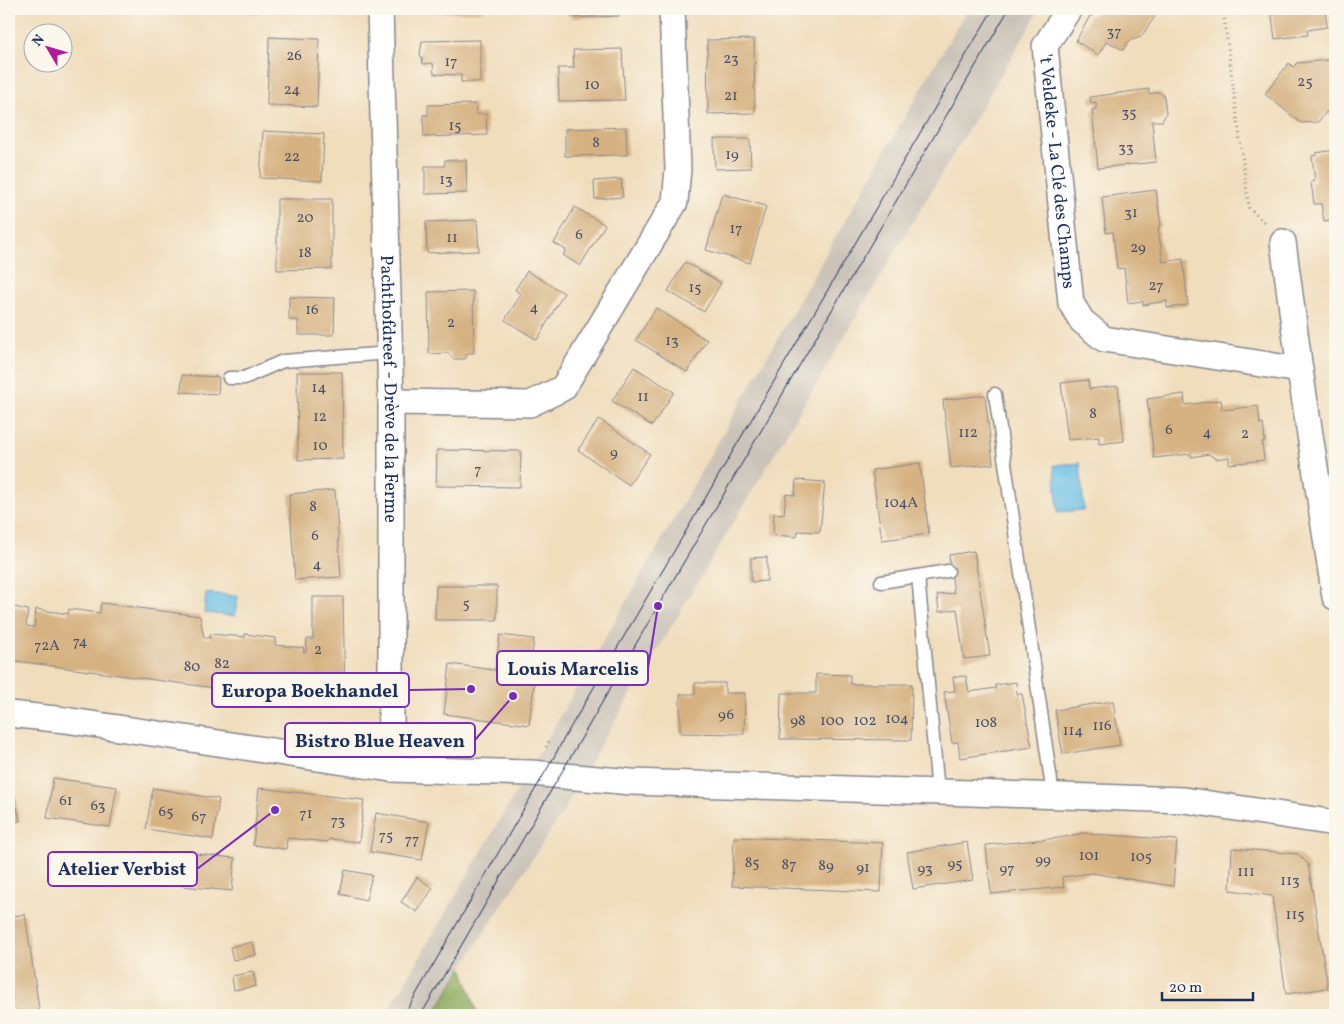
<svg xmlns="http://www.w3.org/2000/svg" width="1344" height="1024" font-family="Vollkorn,serif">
  <rect width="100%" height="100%" fill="#fbf7ec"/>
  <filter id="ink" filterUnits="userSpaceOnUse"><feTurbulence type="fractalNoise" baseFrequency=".02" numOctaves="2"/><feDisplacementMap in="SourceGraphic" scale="10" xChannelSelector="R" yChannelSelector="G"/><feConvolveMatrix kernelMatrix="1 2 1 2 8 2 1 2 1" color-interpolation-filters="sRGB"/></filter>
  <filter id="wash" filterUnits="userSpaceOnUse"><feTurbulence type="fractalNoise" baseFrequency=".0096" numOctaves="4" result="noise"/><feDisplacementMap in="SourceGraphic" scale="20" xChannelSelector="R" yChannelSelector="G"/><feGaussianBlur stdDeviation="1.12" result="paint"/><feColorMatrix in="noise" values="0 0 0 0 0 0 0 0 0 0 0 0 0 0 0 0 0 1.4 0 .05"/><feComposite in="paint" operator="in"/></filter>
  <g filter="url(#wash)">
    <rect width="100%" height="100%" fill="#f0ddbc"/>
    <path fill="#cac3b8" d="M967,9H1040L591,761L564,810L462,967L434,1015H386L535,760Z"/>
    <path fill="#8caa5d" stroke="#546c5e" d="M462,967L478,1015H434Z"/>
    <path fill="#67bee4" stroke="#4176a1" d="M1080,463L1084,510L1058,512L1054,465Z
      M206,593L238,596L235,616L204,613Z"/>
    <g id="blocks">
      <path fill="#d6b282" d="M250,9H315V10L250,12Z
        M430,9H483V12L430,13Z
        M572,9H619V16L572,18Z
        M716,9H769V12L716,11Z
        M1097,9H1160L1141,37L1129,41L1123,50L1107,41L1098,55L1076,41L1090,16H1092Z
        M1271,9H1325L1327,27L1307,30L1308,35L1275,39Z
        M269,37L319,39L317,107L267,105Z
        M754,39L755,113L708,114L707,40Z
        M480,40V82H461V75L434,74L433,63L423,64L422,58L420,55L422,41Z
        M622,49L625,100L559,101L558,68H574L573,50Z
        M1335,58V119L1326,112L1318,122L1301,123L1265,94L1289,63L1293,67L1297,63L1328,60L1331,63Z
        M1149,89V94L1159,92L1164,96L1166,114L1162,121H1152L1156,162L1098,168L1092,110L1096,109V102L1091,103L1090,97Z
        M475,104L476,114H486L487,135L424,137L423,115H428V105Z
        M626,127L627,155L565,156V129Z
        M263,131L324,134L322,181L260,178Z
        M714,139H750L751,168L715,169Z
        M1335,150V219L1324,221L1321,204H1314L1311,182L1315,181L1312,156L1317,155L1316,153Z
        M445,160H466L467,193L425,194V166H444Z
        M621,179L623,197L595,199L594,181Z
        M1156,190L1161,226L1158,227L1163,262L1183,259L1188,305L1167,308V301L1143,305V301L1128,303L1124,268L1117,269L1113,232L1106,233L1102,197Z
        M722,194L766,206L750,263L706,250Z
        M277,199H332V269L277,270Z
        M575,207L605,225L580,266L563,255L566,250L554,243Z
        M477,220L479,251L427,253L426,222Z
        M685,262L721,283L704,312L668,291Z
        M527,271L564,293L537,340L505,320L521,294L515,290Z
        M473,291L474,353H468L465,359H453L449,353L429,354L428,292Z
        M289,297L335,298L334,335H298V320H289Z
        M656,308L707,340L687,372L636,340Z
        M634,367L674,392L652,426L612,401Z
        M297,372H342L343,459L298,460Z
        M182,375L219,377L218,394L181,392Z
        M1088,380L1089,389L1118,386L1124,441L1099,444V437L1068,440L1061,383Z
        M1184,394L1185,405L1221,400L1222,410L1258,406L1260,424L1263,423L1265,442H1262L1264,460L1229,464V457L1216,459L1209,454L1191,457V454L1154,458L1147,399Z
        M985,395L993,464L951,468L943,400Z
        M599,419L650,454L629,485L578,450Z
        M437,450L521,451L520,487L436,486Z
        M920,463L929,534L882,540L872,470Z
        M796,480L825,482L820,532L798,531L797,537L773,535L774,513L784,514L786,494L795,495Z
        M335,490L341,577L295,580L289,494Z
        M974,551L990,656L964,659L957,609L939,612L937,595L954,593L949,555Z
        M767,557V581L751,582V558Z
        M436,586H497V620H435Z
        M313,597H343L345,698L214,688L9,660V606L28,610L26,626L34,627L36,609L68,614L69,609L100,613L101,603L200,616L204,638H210V634L245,637V634L276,638L275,645L304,648L303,652H306L307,639H313Z
        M500,635L534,639L529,677L535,678L529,725L444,714L450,664L495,670Z
        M816,674L850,675V684H912L911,740L780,739L781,693H816Z
        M966,676L969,692L996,688L995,685L1016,682L1017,694H1022L1032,747L960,758L958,742L952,743L944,692L955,691L953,677Z
        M695,683H725V693H745L744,734L680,733V694H695Z
        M1113,701L1120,745L1063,754L1055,710Z
        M9,770L20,821L9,823Z
        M53,778L117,787L110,827L47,818Z
        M153,788L219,799L213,839L146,829Z
        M259,788L364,800L359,842L329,839L328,842L287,838L286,849L253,845Z
        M376,813L429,822L422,860L370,852Z
        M1083,833L1177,840L1173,886L1091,873L1062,877L1064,887L991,894L986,845L1059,838Z
        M734,837L883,843L881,892L732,886Z
        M967,842L973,880L913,889L907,852Z
        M1232,848L1298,854L1308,864L1328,988L1286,994L1272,896L1230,890Z
        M185,853L235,858L232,891L182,886Z
        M345,870L372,875L366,900L340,894Z
        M417,877L433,888L417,912L401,902Z
        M25,914L40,1015H9V917Z
        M253,942L256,955L233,960L230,947Z
        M253,972L256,986L234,990L232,976Z"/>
    </g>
  </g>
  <g filter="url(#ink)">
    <use href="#blocks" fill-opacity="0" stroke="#86868d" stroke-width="1"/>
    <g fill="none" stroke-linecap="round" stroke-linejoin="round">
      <defs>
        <path id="service" d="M229,378H244L283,361L390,353
          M995,394L1053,795
          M918,576L938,792
          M881,582L948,571"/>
        <g id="minor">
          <path id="s1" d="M380,9L391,402V769"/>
          <path id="s2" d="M1069,9L1045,46L1071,303L1082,321L1104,339L1300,370"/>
          <path d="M1283,242L1300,370L1335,597"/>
          <path d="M391,402L530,404L563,388L675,202L678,169L672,9"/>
          <path d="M9,714L65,720L391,769L531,773L631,782L1184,800L1335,823"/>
        </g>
      </defs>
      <use href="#service" stroke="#86868d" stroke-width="15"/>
      <use href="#minor" stroke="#86868d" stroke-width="28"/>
      <path stroke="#86868d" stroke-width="3" stroke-dasharray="1 4" stroke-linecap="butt" d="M1223,9L1249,208L1264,222
        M546,747L549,741"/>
      <use href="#service" stroke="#fff" stroke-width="12"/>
      <use href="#minor" stroke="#fff" stroke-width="25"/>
      <path stroke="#1b2f5e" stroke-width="1" d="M404,1015L554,757L563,740L993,9
        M421,1015L658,606L1009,9"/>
    </g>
  </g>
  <g text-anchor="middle" stroke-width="4.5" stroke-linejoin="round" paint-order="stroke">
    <g font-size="15" fill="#4a5067">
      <text x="1114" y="36">37</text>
      <text x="294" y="60">26</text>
      <text x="731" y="63">23</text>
      <text x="451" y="66">17</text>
      <text x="1305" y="86">25</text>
      <text x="592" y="89">10</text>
      <text x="292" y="94">24</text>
      <text x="731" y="100">21</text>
      <text x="1129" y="117">35</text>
      <text x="455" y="130">15</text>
      <text x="596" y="147">8</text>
      <text x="1126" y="152">33</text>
      <text x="732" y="159">19</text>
      <text x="292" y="161">22</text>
      <text x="446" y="184">13</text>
      <text x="1131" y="217">31</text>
      <text x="305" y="222">20</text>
      <text x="736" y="233">17</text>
      <text x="579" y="239">6</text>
      <text x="452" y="242">11</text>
      <text x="1138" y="252">29</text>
      <text x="305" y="257">18</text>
      <text x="1156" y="290">27</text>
      <text x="695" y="292">15</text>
      <text x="534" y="312">4</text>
      <text x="312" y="314">16</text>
      <text x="451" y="327">2</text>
      <text x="672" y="345">13</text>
      <text x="319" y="392">14</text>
      <text x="643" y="401">11</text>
      <text x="1093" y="418">8</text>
      <text x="320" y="421">12</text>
      <text x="1169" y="434">6</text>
      <text x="968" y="437">112</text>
      <text x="1207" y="437">4</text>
      <text x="1245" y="438">2</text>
      <text x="320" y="450">10</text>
      <text x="614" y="457">9</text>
      <text x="478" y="474">7</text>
      <text x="901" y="507">104A</text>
      <text x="313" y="511">8</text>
      <text x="315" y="540">6</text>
      <text x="317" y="569">4</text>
      <text x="466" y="608">5</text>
      <text x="80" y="646">74</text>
      <text x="47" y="650">72A</text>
      <text x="318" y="654">2</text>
      <text x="222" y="668">82</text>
      <text x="192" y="671">80</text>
      <text x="726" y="719">96</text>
      <text x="897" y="723">104</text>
      <text x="798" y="725">98</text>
      <text x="832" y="725">100</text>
      <text x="865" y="725">102</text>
      <text x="986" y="727">108</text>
      <text x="1102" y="730">116</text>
      <text x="1073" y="735">114</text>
      <text x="66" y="805">61</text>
      <text x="98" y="810">63</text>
      <text x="166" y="816">65</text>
      <text x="306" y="818">71</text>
      <text x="199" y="821">67</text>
      <text x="338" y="825">73</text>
      <text x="386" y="840">75</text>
      <text x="412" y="844">77</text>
      <text x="1089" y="860">101</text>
      <text x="1141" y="861">105</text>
      <text x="1043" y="864">99</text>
      <text x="752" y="867">85</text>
      <text x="955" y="868">95</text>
      <text x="789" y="869">87</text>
      <text x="826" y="870">89</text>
      <text x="863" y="872">91</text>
      <text x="925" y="873">93</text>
      <text x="1007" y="873">97</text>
      <text x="1246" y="876">111</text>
      <text x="1290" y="885">113</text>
      <text x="1295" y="919">115</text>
    </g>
    <g font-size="18" fill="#1b2f5e" stroke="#fbf7ec">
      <text dy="6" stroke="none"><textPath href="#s2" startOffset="170">'t Veldeke - La Clé des Champs</textPath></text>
      <text dy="6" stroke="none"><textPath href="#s1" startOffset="380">Pachthofdreef - Drève de la Ferme</textPath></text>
    </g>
  </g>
  <path fill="none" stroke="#7b2cbf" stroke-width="2" d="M658 606L648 668M471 689L409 690M513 696L475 740M275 810L197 869"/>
  <g fill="#7b2cbf" stroke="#fbf7ec" stroke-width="2">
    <circle cx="658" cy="606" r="5"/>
    <circle cx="471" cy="689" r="5"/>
    <circle cx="513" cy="696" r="5"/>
    <circle cx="275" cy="810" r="5"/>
  </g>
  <g fill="#fbf7ec" stroke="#7b2cbf" stroke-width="2">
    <rect x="497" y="651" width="151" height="34" rx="5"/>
    <rect x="212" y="673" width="197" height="34" rx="5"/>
    <rect x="285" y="723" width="190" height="34" rx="5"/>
    <rect x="48" y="852" width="149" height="34" rx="5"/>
  </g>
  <g font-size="19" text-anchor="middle" font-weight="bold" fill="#1b2f5e">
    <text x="573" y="675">Louis Marcelis</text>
    <text x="310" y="697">Europa Boekhandel</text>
    <text x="380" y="747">Bistro Blue Heaven</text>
    <text x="122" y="875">Atelier Verbist</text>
  </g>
  <rect width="1344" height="1024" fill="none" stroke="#fbf7ec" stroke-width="30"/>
  <g transform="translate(48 48) rotate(308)"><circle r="24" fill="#fbf7ec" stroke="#a1a7b3"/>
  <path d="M0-4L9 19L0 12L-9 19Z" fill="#b5179e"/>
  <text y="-8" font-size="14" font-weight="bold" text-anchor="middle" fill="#1b2f5e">N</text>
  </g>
  <path d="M1162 992v8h91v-8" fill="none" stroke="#1b2f5e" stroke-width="2.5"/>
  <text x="1169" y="992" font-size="15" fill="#1b2f5e" stroke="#fbf7ec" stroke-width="4" paint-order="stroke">20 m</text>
</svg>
